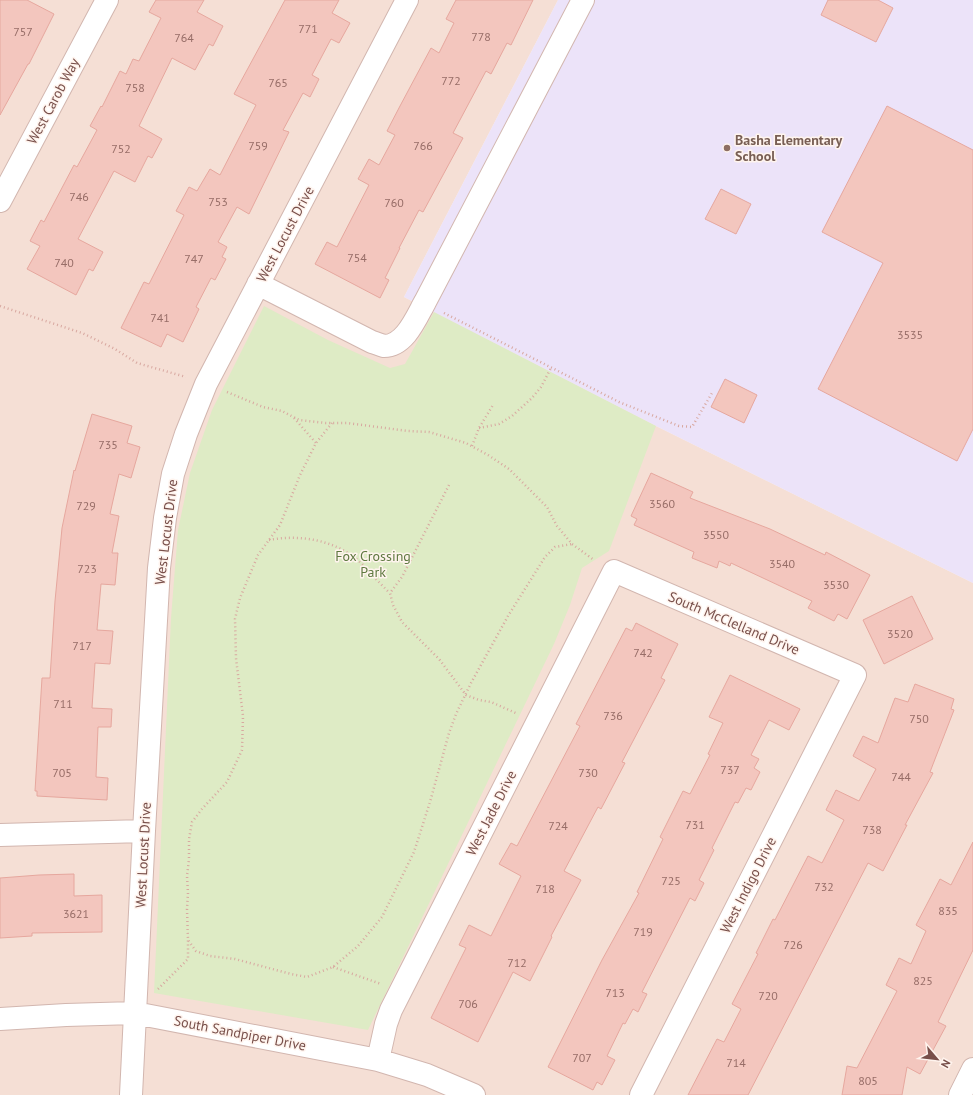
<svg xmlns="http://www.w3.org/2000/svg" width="973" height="1095" font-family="'PT Sans',sans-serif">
  <rect width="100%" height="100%" fill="#fdefe7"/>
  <path fill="#f5dfd5" d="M0,0H558L404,297L656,426L973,583V1095H0Z"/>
  <path fill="#ece3f9" d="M558,0H973V583L656,426L404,297Z"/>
  <path fill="#deebc5" d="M264,306L328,340L390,368L405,364L434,312L656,426L609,551L582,568L570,605L554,644L368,1030L154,993L171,618L178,530L190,473L212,410Z"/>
  <path fill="#f3c6be" stroke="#e6a79e" d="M0,0H27L54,14L29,64H28L0,115Z
    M156,0H204L197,12L223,26L213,46L209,44L195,70L172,58L139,126L162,139L152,158L148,156L135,182L114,171L78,239L103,252L93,271L89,269L76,295L27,269L40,246L30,241L41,220L44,222L74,165L77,167L97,130L90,126L101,106L102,107L120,71L126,74L133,59L139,61L161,18L149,12Z
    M285,0H339L332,13L350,23L339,43L331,39L312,75L319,79L310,97L303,93L283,130L289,132L249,214L237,207L218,242L227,247L222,257L226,259L215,280L211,278L196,307L199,309L183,342L167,334L161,347L121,328L144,282L149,284L184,215L176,211L189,187L197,191L210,169L220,175L256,105L234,94Z
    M456,0H533L511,45L507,43L491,74L486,71L453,133L463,138L423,212L419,210L399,248H400L385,278L389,280L380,298L315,264L327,242L337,247L369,185L358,179L369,159L379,165L395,135L387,131L400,106L431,48L439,53L454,23L446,19Z
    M828,0H878L893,8L876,42L821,15Z
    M887,106L973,150V429L957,461L818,389L883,263L822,232Z
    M721,189L751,204L736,234L705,219Z
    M725,379L757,395L744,423L711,407Z
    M92,414L132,426L127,443L140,447L131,478L119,474L110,514L119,516L112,553H118L115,585L101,584L97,630L113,631L110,664L95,663L92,708L112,709L111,727H98L96,777L108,778L107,800L37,796V791H35L42,678H50L55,601L62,528L74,470L75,471Z
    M651,473L693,492L690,498L770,529L825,555L826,552L870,575L847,619L838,614L834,621L808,608L812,601L731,563L730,566L719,561L717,568L692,558L694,552L634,525L637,519L631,516Z
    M912,596L933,639L884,664L863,620Z
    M636,623L678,644L661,678L665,680L622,762L625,763L601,809L598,807L564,871L581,880L551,936L552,937L530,981L513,972L478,1042L431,1018L466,948L459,945L469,925L491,936L521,876L499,864L511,843L517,846L580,726L576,724L626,628L632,631Z
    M730,675L800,709L789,730L769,720L751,755L759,759L754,768L760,772L751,790L746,788L738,803L735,802L712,848L714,850L699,880L704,883L695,901L690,898L642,992L647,994L638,1012L633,1009L625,1024L623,1023L607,1056L615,1060L602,1085L597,1082L593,1090L548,1067L602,960L639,893L637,892L663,839L660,837L683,791L690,794L710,755L708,754L723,723L709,717Z
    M915,684L954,699L951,709L954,710L930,772L933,773L905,825H907L883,871L868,863L748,1095H688L717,1039L724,1042L741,1009L732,1004L758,954L756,953L773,919L775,920L808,856L822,863L844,820L826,810L836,790L859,801L876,769L853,756L863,736L878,743L895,698L908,702Z
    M973,842V950L938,1022L946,1026L920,1074L907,1067L902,1095H842L847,1066L857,1068L897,991L886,985L899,958L911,964L926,931L916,925L940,879L951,885Z
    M74,874V896L102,895V932L32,933V936L0,938V878L39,875Z"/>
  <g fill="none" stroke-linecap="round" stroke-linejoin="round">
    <defs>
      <path id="minor" d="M0,201L107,0
        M258,284L372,342C376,343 380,345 384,346C405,346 416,318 425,302L583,0
        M0,835L144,831
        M0,1019L66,1015L135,1013L378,1060L427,1075L474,1095
        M378,1060L386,1024L391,1010L614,571L855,675L641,1095
        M131,1095L144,831L159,568L165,518L173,474L186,434L206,384L407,0
        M960,1095L973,1069"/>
    </defs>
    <use href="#minor" stroke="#d2b6af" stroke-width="24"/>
    <path stroke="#d8a8a0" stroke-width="2.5" stroke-dasharray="1 3" stroke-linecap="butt" d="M0,306L82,333L115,349L137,363L186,377
      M444,313L619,402L679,426L692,427L712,393
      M227,392L263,407L282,411L299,420L326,423H347L408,431L429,432L466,443L488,455L509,469L547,507L557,526L572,544L594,560
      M294,418L316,443
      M332,423L316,443L300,475L280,525L258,555L240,598L235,619L236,658L243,716L242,750L227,782L202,809L192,822L189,839V859L187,876L188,893L187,909L188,940L196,951L210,956L235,959L291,974L307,977L333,967L358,946L382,917L414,852L430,802L449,733L456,714L471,683L508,616L545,557L555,547L572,544
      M479,428L499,424L512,416L532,398L541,387L551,368
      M472,446L479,428L493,405
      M449,485L402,577L390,593L393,605L402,622L439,659L466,695L479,700L491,702L518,714
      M269,540C301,534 337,540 362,564C371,573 380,584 390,593
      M333,967L381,984
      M158,989L188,959V940"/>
    <use href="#minor" stroke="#fff" stroke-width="22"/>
  </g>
  <circle fill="#8d6e63" stroke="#fff4ee" stroke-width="1.5" cx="727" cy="148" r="4"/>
  <g text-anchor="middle" stroke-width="3" stroke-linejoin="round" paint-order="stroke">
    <g font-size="12" fill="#976d67">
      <text x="308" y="33">771</text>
      <text x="23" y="36">757</text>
      <text x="481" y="41">778</text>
      <text x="184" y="42">764</text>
      <text x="451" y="85">772</text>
      <text x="278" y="87">765</text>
      <text x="135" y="92">758</text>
      <text x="258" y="150">759</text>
      <text x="423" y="150">766</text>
      <text x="121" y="153">752</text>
      <text x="79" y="201">746</text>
      <text x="218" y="206">753</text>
      <text x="394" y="207">760</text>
      <text x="357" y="262">754</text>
      <text x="194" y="263">747</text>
      <text x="64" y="267">740</text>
      <text x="160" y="322">741</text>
      <text x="910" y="339">3535</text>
      <text x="108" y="449">735</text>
      <text x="662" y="508">3560</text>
      <text x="86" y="510">729</text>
      <text x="716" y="539">3550</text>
      <text x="782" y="568">3540</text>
      <text x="87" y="573">723</text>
      <text x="836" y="589">3530</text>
      <text x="900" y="638">3520</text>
      <text x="82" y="650">717</text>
      <text x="643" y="657">742</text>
      <text x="63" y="708">711</text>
      <text x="613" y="720">736</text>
      <text x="919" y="723">750</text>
      <text x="730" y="774">737</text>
      <text x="62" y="777">705</text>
      <text x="588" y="777">730</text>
      <text x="901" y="781">744</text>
      <text x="695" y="829">731</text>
      <text x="558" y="830">724</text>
      <text x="872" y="834">738</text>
      <text x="671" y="885">725</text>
      <text x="824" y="891">732</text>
      <text x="545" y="893">718</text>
      <text x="948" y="915">835</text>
      <text x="76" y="918">3621</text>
      <text x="643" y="936">719</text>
      <text x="793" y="949">726</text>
      <text x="517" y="967">712</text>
      <text x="923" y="985">825</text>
      <text x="615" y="997">713</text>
      <text x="768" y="1000">720</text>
      <text x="468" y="1008">706</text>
      <text x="582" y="1062">707</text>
      <text x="736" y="1067">714</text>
      <text x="868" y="1085">805</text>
    </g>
    <g font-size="14" fill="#784f4a" stroke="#fff4ee">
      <text transform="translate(53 101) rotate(-62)" y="5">West Carob Way</text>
      <text transform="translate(285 234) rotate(-62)" y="5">West Locust Drive</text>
      <text transform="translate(166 532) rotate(-83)" y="5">West Locust Drive</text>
      <text transform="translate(734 623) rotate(23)" y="5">South McClelland Drive</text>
      <text transform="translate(491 813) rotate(-63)" y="5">West Jade Drive</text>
      <text transform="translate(143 855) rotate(-87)" y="5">West Locust Drive</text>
      <text transform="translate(748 885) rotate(-63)" y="5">West Indigo Drive</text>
      <text transform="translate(240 1033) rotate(11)" y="5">South Sandpiper Drive</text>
    </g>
    <g font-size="14" font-weight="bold" fill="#785e54" stroke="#fff4ee" text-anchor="start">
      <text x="735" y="145">Basha Elementary<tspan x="735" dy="16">School</tspan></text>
    </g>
    <g font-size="14" fill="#5e783f" stroke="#fff4ee">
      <text x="373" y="561">Fox Crossing<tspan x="373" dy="16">Park</tspan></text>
    </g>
  </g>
  <g transform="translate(937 1059) rotate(118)" stroke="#fff4ee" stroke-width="3" paint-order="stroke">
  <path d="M0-3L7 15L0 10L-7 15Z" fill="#784f4a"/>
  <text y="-6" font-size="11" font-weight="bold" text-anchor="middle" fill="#784f4a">N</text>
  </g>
</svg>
